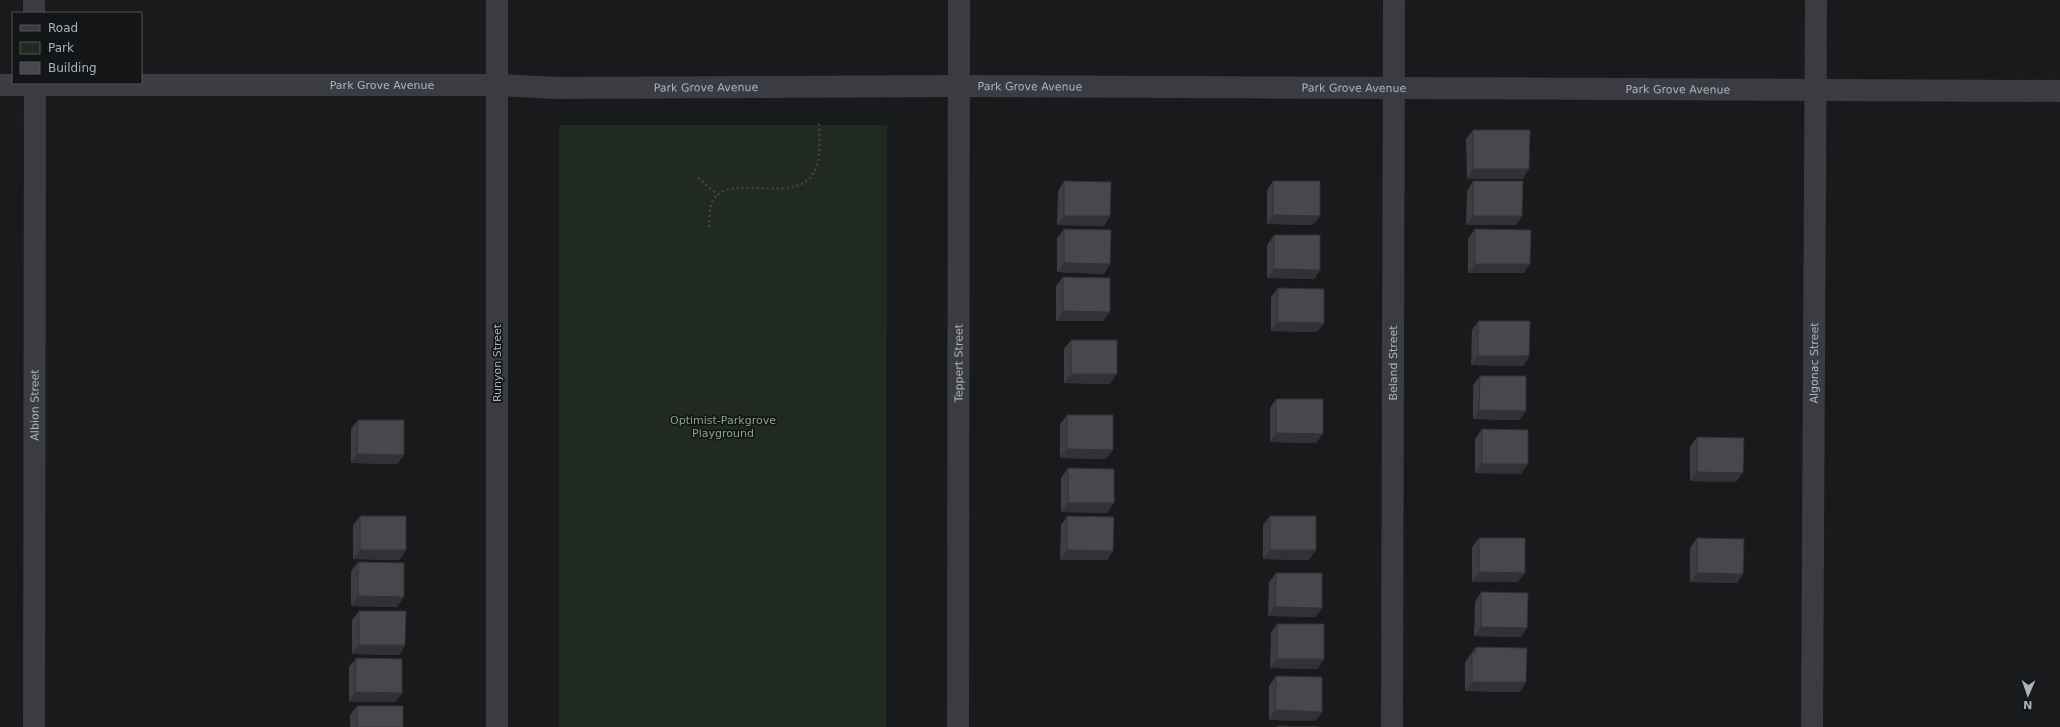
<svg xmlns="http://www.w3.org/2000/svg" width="2060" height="727" font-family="'DejaVu Sans',sans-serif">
  <rect width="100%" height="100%" fill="#191a1c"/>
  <path fill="#212a21" d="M559,125H887L886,727H559Z"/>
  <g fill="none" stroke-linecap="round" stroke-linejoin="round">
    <path stroke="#404448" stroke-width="2.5" stroke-dasharray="2 3" stroke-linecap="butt" d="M698,178L718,195
      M709,227C710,219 709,209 712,202C728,168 803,212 817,165C821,152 819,136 819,122"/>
    <g stroke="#3a3c41" stroke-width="22">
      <path d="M34,13V0"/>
      <path id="s1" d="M0,85H497L558,88L959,86L2060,91"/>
      <path id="s2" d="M34,727L35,83"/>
      <path d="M497,727V0"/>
      <path id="s3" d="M958,727L959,0"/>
      <path id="s4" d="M1392,727L1394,0"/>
      <path id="s5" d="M1812,727L1816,0"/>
    </g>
  </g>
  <path fill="#3c3e41" d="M1473,130L1523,179H1467L1466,139Z
    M1064,181L1104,226L1057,225L1058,191Z
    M1273,181L1313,225L1267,224V190Z
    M1473,181L1522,216L1516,225H1466L1467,191Z
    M1064,229L1104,274L1057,272V238Z
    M1475,229L1524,273H1468V239Z
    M1274,235L1320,270L1314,279L1267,278V245Z
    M1063,277L1110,312L1103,321H1056V286Z
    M1278,288L1324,323L1317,332L1271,331V297Z
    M1478,321L1529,356L1523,366L1471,365L1472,330Z
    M1071,340L1110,384L1064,383V349Z
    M1480,376L1526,411L1519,420L1473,419V385Z
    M1276,399L1316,443L1270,442V408Z
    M1067,415L1106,459L1060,458V424Z
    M358,420L404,455L397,464L351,463V429Z
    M1482,429L1521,474L1475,473V439Z
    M1697,437L1736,482L1690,481V447Z
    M1068,468L1107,513L1061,512V478Z
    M360,516L406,550L399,560L353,559V525Z
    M1067,516L1113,551L1107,560H1060L1061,525Z
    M1270,516L1309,560L1263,559V525Z
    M1479,538L1518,582H1472V547Z
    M1697,538L1743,574L1737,583L1690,582V548Z
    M358,562L397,607L351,606V571Z
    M1276,573L1322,608L1315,617L1268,616L1269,582Z
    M1481,592L1521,637L1474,636L1475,602Z
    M359,611L405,645L399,655L352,654V620Z
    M1277,624L1324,659L1317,669L1270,668L1271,633Z
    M1476,647L1526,682L1520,692L1465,691V662Z
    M356,658L402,693L395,702H349V667Z
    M1276,676L1322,712L1315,721L1269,720V686Z
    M357,706L403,727H350V715Z"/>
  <path fill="#313235" d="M1473,169H1529L1523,179H1467Z
    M1273,215L1320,216L1313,225L1267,224Z
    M1064,216H1110L1104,226L1057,225Z
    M1473,216H1522L1516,225H1466Z
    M1064,263L1110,264L1104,274L1057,272Z
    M1475,264H1530L1524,273H1468Z
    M1274,269L1320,270L1314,279L1267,278Z
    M1063,311L1110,312L1103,321H1056Z
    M1277,322L1324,323L1317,332L1271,331Z
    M1478,356H1529L1523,366L1471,365Z
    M1071,374H1117L1110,384L1064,383Z
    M1479,410L1526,411L1519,420L1473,419Z
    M1276,433L1323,434L1316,443L1270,442Z
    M1067,449L1113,450L1106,459L1060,458Z
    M357,454L404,455L397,464L351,463Z
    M1482,464H1528L1521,474L1475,473Z
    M1697,472L1743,473L1736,482L1690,481Z
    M1068,503H1114L1107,513L1061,512Z
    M360,550H406L399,560L353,559Z
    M1067,550L1113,551L1107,560H1060Z
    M1270,550H1316L1309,560L1263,559Z
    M1479,572L1525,573L1518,582H1472Z
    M1697,573L1743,574L1737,583L1690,582Z
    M358,596L404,597L397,607L351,606Z
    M1275,607L1322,608L1315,617L1268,616Z
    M1481,627L1527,628L1521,637L1474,636Z
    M359,645H405L399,655L352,654Z
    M1277,659H1324L1317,669L1270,668Z
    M1472,682H1526L1520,692L1465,691Z
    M355,692L402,693L395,702H349Z
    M1275,710L1322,712L1315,721L1269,720Z"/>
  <path fill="#46484c" stroke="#313235" d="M1473,130H1530L1529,169H1473Z
    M1064,181L1111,182L1110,216H1064Z
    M1273,181H1320V216L1273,215Z
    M1473,181H1523L1522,216H1473Z
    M1064,229L1111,230L1110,264L1064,263Z
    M1475,229L1531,230L1530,264H1475Z
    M1274,235H1320V270L1274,269Z
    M1063,277L1110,278V312L1063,311Z
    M1278,288L1324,289V323L1277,322Z
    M1478,321H1530L1529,356H1478Z
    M1071,340H1117V374H1071Z
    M1480,376H1526V411L1479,410Z
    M1276,399H1323V434L1276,433Z
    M1067,415H1113V450L1067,449Z
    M358,420H404V455L357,454Z
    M1482,429L1528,430V464H1482Z
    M1697,437L1744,438L1743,473L1697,472Z
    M1068,468L1114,469V503H1068Z
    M360,516H406V550H360Z
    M1067,516L1114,517L1113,551L1067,550Z
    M1270,516H1316V550H1270Z
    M1479,538H1525V573L1479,572Z
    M1697,538L1744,539L1743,574L1697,573Z
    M358,562L404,563V597L358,596Z
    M1276,573H1322V608L1275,607Z
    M1481,592L1528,593L1527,628L1481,627Z
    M359,611H406L405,645H359Z
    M1277,624H1324V659H1277Z
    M1476,647L1527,648L1526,682H1472V653H1476Z
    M356,658L402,659V693L355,692Z
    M1276,676L1322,677V712L1275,710Z
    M357,706H403V727H357Z
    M1277,726L1320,727H1277Z"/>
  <g text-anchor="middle" stroke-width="3.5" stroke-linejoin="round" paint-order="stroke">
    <g font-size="11" fill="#acb3bb" stroke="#141517">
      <text dy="4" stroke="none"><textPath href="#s1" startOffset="382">Park Grove Avenue</textPath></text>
      <text dy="4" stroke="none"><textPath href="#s1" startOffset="1030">Park Grove Avenue</textPath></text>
      <text dy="4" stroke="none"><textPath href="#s1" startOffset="706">Park Grove Avenue</textPath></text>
      <text dy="4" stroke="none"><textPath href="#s1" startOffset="1354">Park Grove Avenue</textPath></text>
      <text dy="4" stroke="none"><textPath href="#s1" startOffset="1678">Park Grove Avenue</textPath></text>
      <text transform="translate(497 363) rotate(-90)" y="4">Runyon Street</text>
      <text dy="4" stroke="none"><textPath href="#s3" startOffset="364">Teppert Street</textPath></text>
      <text dy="4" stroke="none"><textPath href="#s4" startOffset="364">Beland Street</textPath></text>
      <text dy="4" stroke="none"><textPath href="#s5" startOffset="364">Algonac Street</textPath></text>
      <text dy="4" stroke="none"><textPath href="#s2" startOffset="322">Albion Street</textPath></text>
    </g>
    <g font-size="11" fill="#86a684" stroke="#141517">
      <text x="723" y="424">Optimist-Parkgrove<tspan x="723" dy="13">Playground</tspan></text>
    </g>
  </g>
  <rect x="12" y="12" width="130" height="72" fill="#141517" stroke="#515459"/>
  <rect x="20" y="25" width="20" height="6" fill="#3a3c41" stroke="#515459"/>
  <text x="48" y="32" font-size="12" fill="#acb3bb">Road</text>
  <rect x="20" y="42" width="20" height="12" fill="#212a21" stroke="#515459"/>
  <text x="48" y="52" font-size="12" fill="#acb3bb">Park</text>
  <rect x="20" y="62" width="20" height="12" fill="#46484c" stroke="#515459"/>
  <text x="48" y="72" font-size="12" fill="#acb3bb">Building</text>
  <g transform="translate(2028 695) rotate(182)" stroke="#141517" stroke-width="3" paint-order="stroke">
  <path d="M0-3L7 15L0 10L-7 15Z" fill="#acb3bb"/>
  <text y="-6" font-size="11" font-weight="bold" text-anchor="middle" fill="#acb3bb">N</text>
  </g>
</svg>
